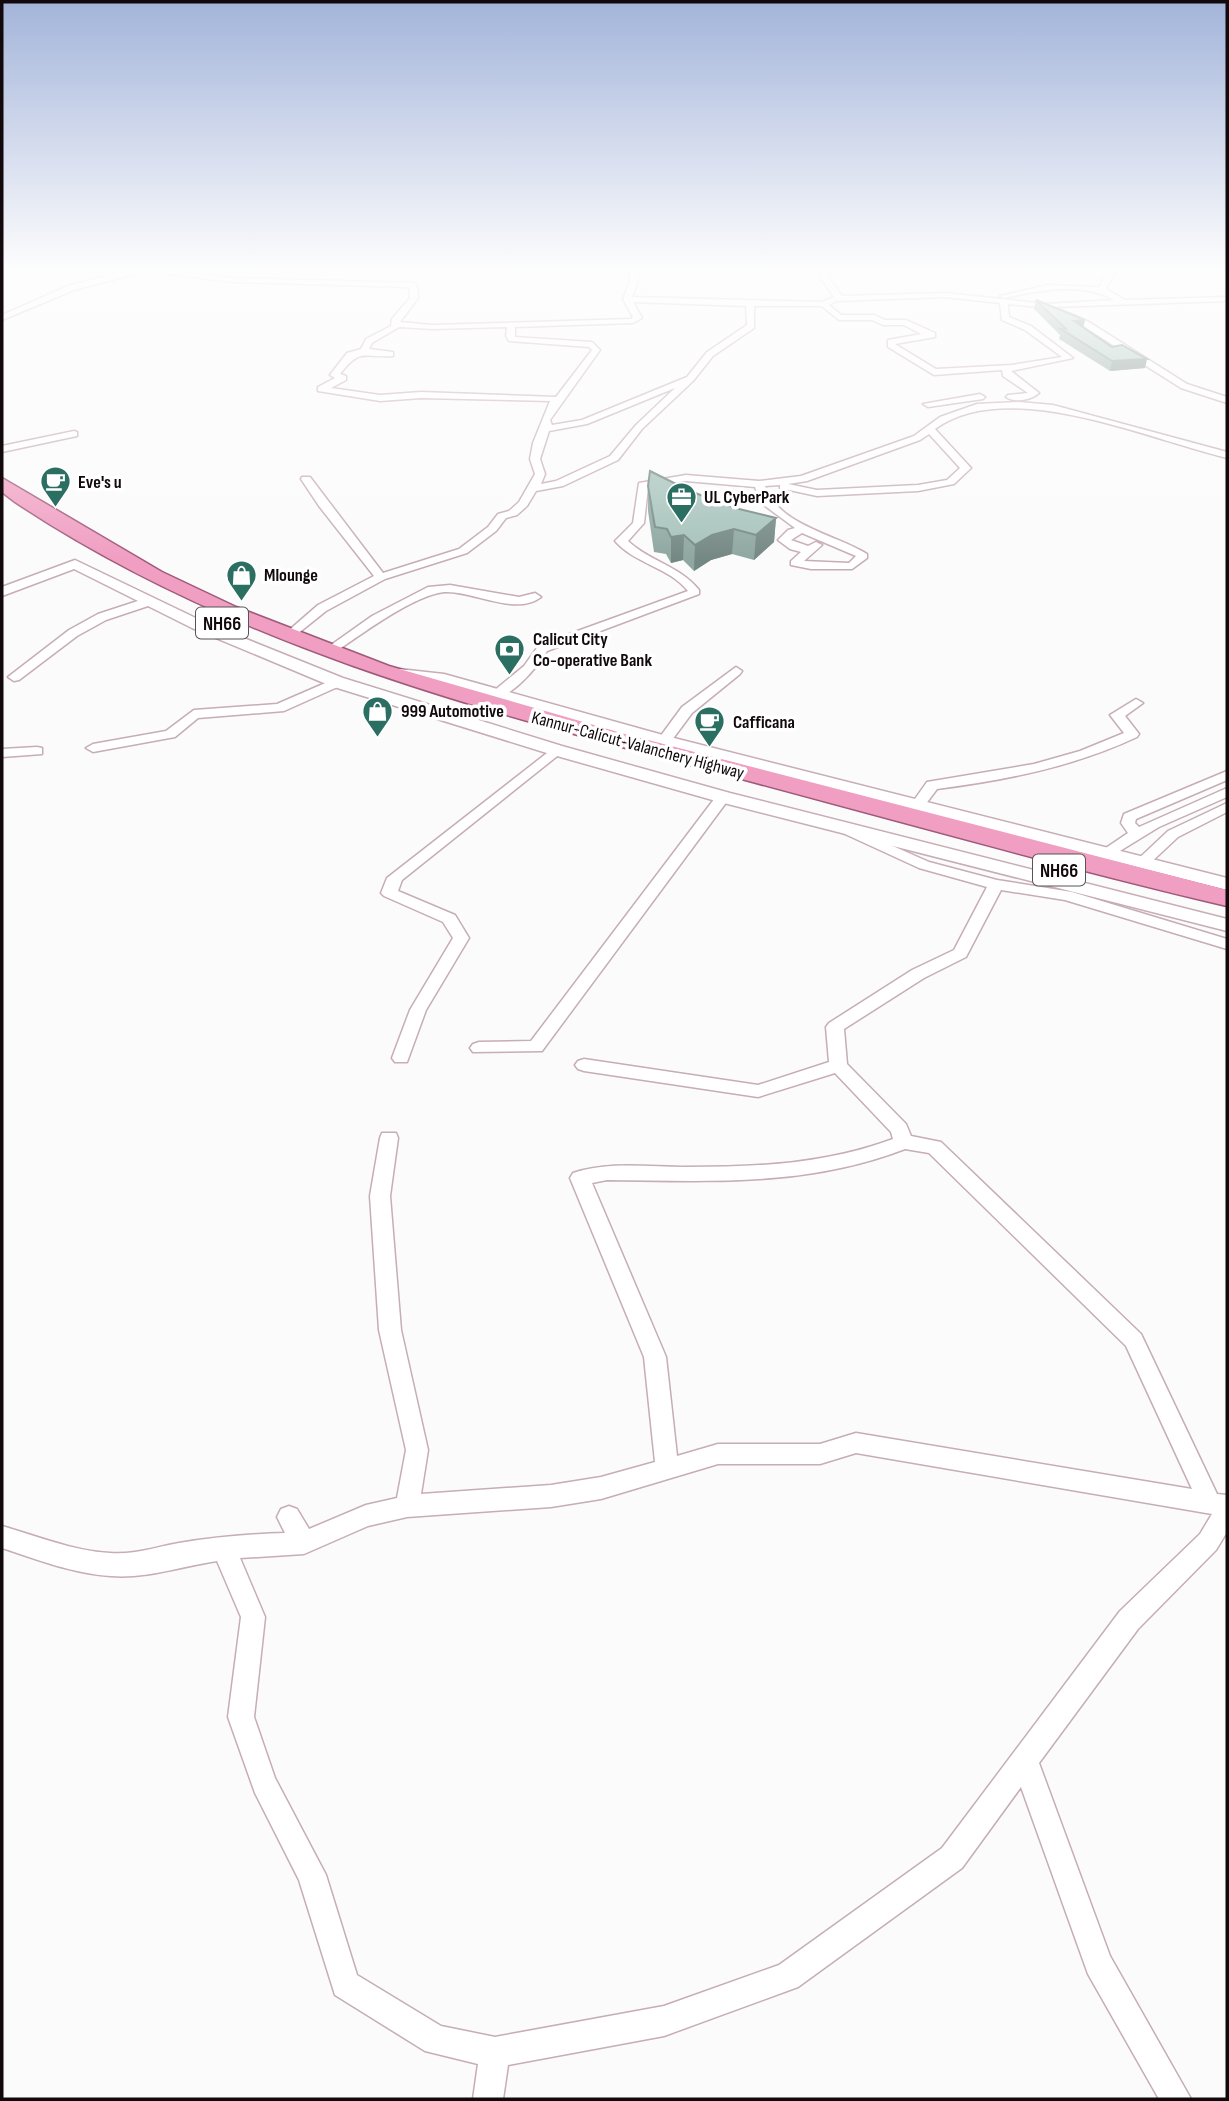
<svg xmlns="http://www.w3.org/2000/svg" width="1229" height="2101" font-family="'Sofia Sans Condensed',sans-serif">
  <rect width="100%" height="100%" fill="#fbfbfb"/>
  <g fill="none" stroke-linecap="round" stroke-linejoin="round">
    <defs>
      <path id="minor" d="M140,267L233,278L413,283L417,285L418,298L400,322L432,325L631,319L633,317L623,299L630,281L629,267H637L638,281L632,297L822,302L834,297L822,280L820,267H828L830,280L842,296L945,293L1047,304L1114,300C1081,281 1039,291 1004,298L1000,296L1048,285L1099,287L1110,267H1118L1106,289L1125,300L1227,297V301L1054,307L1089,322L1187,384L1227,397V403L1181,388L1083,326L1040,307L1008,304L1009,317L1031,326L1073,358L1011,371L1039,393C1031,400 1015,403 1006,397L1008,395L1028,393L1003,376L1002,370L934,375L888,347V340L921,334L904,325H883L872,320H839L822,306H754V328L713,356L693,381L642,429L618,460L563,486L536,491L527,506L517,515L506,518L496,531L467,553L385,579L326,611L291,639L287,638V632L318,605L374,576L319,506L301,479L302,477H310L383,573L459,549L488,527L498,514L509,511L519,502L535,474L530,459L533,443L550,401L421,398L380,401L318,391V387L335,378L330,375L347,353L361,349L366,339L391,326L392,319L410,298L409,287L233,282L146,271L74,290L2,320V315L68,286ZM945,297L1000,303L1002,320L1025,330L1062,357L1012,365L936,369L895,344L935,337V333L906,320H885L874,315H841L829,305L836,301ZM633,302L746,306L747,325L707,352L687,377L582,420L552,425L550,420L600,350L592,342L515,337V327L633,323L642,318ZM399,327L432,329L507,327L506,336L509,341L589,347L592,350L556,397L421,392L380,395L331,388L346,380V376L340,374C361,347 364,358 393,356V352L369,349L372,343ZM675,388L636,425L610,456L556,481L541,484L545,474L540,459L549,431L587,424Z
        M980,394L985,397L983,399L928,407L923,404Z
        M1019,402L1053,405L1227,452V458C1147,439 1008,376 935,429L971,468L954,484L918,491L817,496L780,488V485L765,486C779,526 835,534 867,554V558L852,569H811L791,565V561L801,552L790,549L778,540L788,530L795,528L761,503L755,487L686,481L648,487L644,523L628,541C649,561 680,566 699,590V594L547,651C538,666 510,701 490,698L489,695L524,666L539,645L688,591C669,567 635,564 615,541L633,523L639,483L686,475L759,481L801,476L914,436L940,417L977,404ZM929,434L960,468L947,480L918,485L817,490L788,484L807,481L920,440ZM802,533L856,556L849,563L804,561L822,545L816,542L808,546L791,540Z
        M74,431L77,432V436L2,452V446Z
        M450,585L519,597L535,593L541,597C516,616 475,592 447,592C418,592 360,635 334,653L330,654L324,650L372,616L428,587Z
        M147,598L153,602L151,605L106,620L77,636L19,680L14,681L8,677L69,630L98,614Z
        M736,667L742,671L740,674L692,713L669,744H659L657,741L682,707Z
        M337,678L343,682L342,685L284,711L198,718L175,737L93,752L86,748L93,744L166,731L194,710L277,704Z
        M1136,699L1143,703L1125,716L1139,734L1137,737C1073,767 1006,780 937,789L922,809L917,810L910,806L927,782L1034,764L1080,751L1124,733L1110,715Z
        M556,746L561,747V753L402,880L398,891L455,915L469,938L426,1010L407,1062H395L392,1058L410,1010L453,938L443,922L384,896L381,893L387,878Z
        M37,747L42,748V754L2,757V749Z
        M1227,771V780L1136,819L1135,823L1139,827L1227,788V797L1159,827L1110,857L1105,859L1097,854L1128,833L1121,823L1124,814Z
        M723,793L730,797L728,800L542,1051L473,1052L470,1048L473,1044L479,1042L531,1041L718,794Z
        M1227,803V812L1178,837L1147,866H1137L1134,863L1168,831Z
        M850,827L929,862L997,880L1072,892L1227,939V949L1065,900L1001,890L966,957L924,978L844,1029L847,1064L906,1124L911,1136L941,1142L1141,1334L1217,1494L1227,1495V1532L1216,1550L1138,1629L1039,1763L1110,1956L1191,2099H1159L1088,1974L1021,1787L962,1868L798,1987L664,2036L508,2065L503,2099H473L478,2064L425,2051L335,1995L299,1880L255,1793L228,1717L241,1617L217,1561C183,1566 146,1579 111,1576C74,1574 36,1559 2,1548V1526C37,1536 73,1551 110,1553C134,1555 156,1547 179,1543C214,1537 250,1534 285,1533L277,1517L281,1509L289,1506L297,1509L309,1529L366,1505L397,1498L406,1450L379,1330L370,1196L380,1138L382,1133H396L398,1138L390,1196L401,1330L428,1450L421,1494L551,1485L601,1477L655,1462L644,1357L570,1178L573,1173C609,1161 649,1167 686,1167C757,1167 826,1164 893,1139L891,1132L835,1073L758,1097L584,1071L578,1069L575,1065L578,1061L584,1059L758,1085L829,1062L826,1027L829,1023L912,970L954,950L987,887L919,868L845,834L843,831ZM905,1149L929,1153L1126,1346L1192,1489L856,1433L820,1444H718L677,1456L666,1357L592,1183L607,1180C711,1181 806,1187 905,1149ZM856,1453L1212,1514L1200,1534L1120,1611L942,1848L779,1965L664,2006L495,2037L441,2026L357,1975L326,1875L275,1778L254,1717L265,1617L240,1558L304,1554L368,1526L407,1517L551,1507L601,1499L718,1464H820Z"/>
      <path id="tertiary" d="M75,560L204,622L343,678L562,746L730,793L1227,919V931L716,801L550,754L331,686L192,628L74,569L2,596V587Z
        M399,669L444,674L670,737L1227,878V890L658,745L437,683L393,678L391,674Z"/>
      <path id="trunk" d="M2,478L162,572L236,607L389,666L625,734L1227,890V906C1062,867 898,821 734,777C484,711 233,647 15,502L2,492Z"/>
    </defs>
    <use href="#minor" stroke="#c6adb6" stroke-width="3"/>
    <use href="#tertiary" stroke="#c6adb6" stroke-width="3"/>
    <use href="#trunk" stroke="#9f5a79" stroke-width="3"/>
    <use href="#minor" fill="#fff" fill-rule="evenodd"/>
    <use href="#tertiary" fill="#fff" fill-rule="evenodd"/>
    <use href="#trunk" fill="#f09ec2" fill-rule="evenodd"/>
  </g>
  <path fill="#8fa7a1" d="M1036,300L1085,320L1083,327L1145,368L1110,371L1059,339L1060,335L1034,309Z
    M648,486L690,491L735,508L776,518L774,542L754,560L732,554L711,560L694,571L683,560L671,563L666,554L654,552L648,511Z"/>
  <path fill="#748883" d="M1085,320L1083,329L1074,321Z
    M1147,359L1145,368L1110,371L1112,361Z
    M776,518L774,542L754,560L756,535Z
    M734,529L732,554L711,560L694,571L695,545L712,535Z
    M684,535L683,560L671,563V537Z"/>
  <path fill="#a6c2bb" stroke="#748883" stroke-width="2" d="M1036,300L1085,320L1074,321L1112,347L1122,345L1147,359L1112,361L1061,329H1066Z
    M650,471L690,491L735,508L776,518L756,535L734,529L712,535L695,545L684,535L671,537L667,529L655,527L648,486Z"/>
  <linearGradient id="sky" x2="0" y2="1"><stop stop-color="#a3b4da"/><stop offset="0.48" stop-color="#fdfdfd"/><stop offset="1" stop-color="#fdfdfd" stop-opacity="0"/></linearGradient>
  <rect width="1229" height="561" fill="url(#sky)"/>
  <defs>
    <symbol id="cafe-pin" viewBox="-11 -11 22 30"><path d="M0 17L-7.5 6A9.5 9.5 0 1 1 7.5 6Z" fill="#2b6f63" stroke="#fff"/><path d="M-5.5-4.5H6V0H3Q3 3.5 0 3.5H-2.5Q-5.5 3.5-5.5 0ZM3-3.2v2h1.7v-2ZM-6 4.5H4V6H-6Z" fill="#fff"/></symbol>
    <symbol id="office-pin" viewBox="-11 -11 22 30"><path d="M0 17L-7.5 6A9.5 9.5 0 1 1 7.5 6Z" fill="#2b6f63" stroke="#fff"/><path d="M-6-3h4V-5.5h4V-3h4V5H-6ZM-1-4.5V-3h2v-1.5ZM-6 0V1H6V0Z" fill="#fff"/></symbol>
    <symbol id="shop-pin" viewBox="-11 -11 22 30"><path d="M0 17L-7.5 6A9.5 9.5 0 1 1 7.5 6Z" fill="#2b6f63" stroke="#fff"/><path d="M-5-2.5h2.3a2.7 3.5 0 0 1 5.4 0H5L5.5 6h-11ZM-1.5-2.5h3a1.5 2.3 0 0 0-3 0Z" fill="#fff"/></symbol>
    <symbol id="bank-pin" viewBox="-11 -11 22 30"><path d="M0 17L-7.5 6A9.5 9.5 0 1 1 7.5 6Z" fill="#2b6f63" stroke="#fff"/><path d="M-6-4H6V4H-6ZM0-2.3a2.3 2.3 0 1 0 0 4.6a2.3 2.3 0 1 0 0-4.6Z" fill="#fff"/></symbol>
  </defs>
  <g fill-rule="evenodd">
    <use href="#cafe-pin" x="38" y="464" width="35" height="47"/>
    <use href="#office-pin" x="664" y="480" width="35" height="47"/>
    <use href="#shop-pin" x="224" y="558" width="35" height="47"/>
    <use href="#bank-pin" x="492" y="632" width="35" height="47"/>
    <use href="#shop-pin" x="360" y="694" width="35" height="47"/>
    <use href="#cafe-pin" x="692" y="704" width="35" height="47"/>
  </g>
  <g text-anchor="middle" stroke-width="7" stroke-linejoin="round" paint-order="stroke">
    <g font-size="18" font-weight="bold" fill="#11090c" stroke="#fff" text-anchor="start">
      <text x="78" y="488">Eve's u</text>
      <text x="704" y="503">UL CyberPark</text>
      <text x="264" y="581">Mlounge</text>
      <text x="533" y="645">Calicut City<tspan x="533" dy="21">Co-operative Bank</tspan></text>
      <text x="401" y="717">999 Automotive</text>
      <text x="733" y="728">Cafficana</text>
    </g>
    <g font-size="18" fill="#11090c" stroke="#fff">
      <text transform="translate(638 745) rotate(15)" y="6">Kannur-Calicut-Valanchery Highway</text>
    </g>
    <g fill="#fff" stroke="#585355" stroke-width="2">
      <rect x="196" y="607.5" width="52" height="31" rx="5"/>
      <rect x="1033" y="854.5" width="52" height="31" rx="5"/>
    </g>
    <g font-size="19" font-weight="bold" fill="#11090c">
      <text x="222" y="630">NH66</text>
      <text x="1059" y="877">NH66</text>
    </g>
  </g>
  <rect width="1229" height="2101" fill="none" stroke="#11090c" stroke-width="7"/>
</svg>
